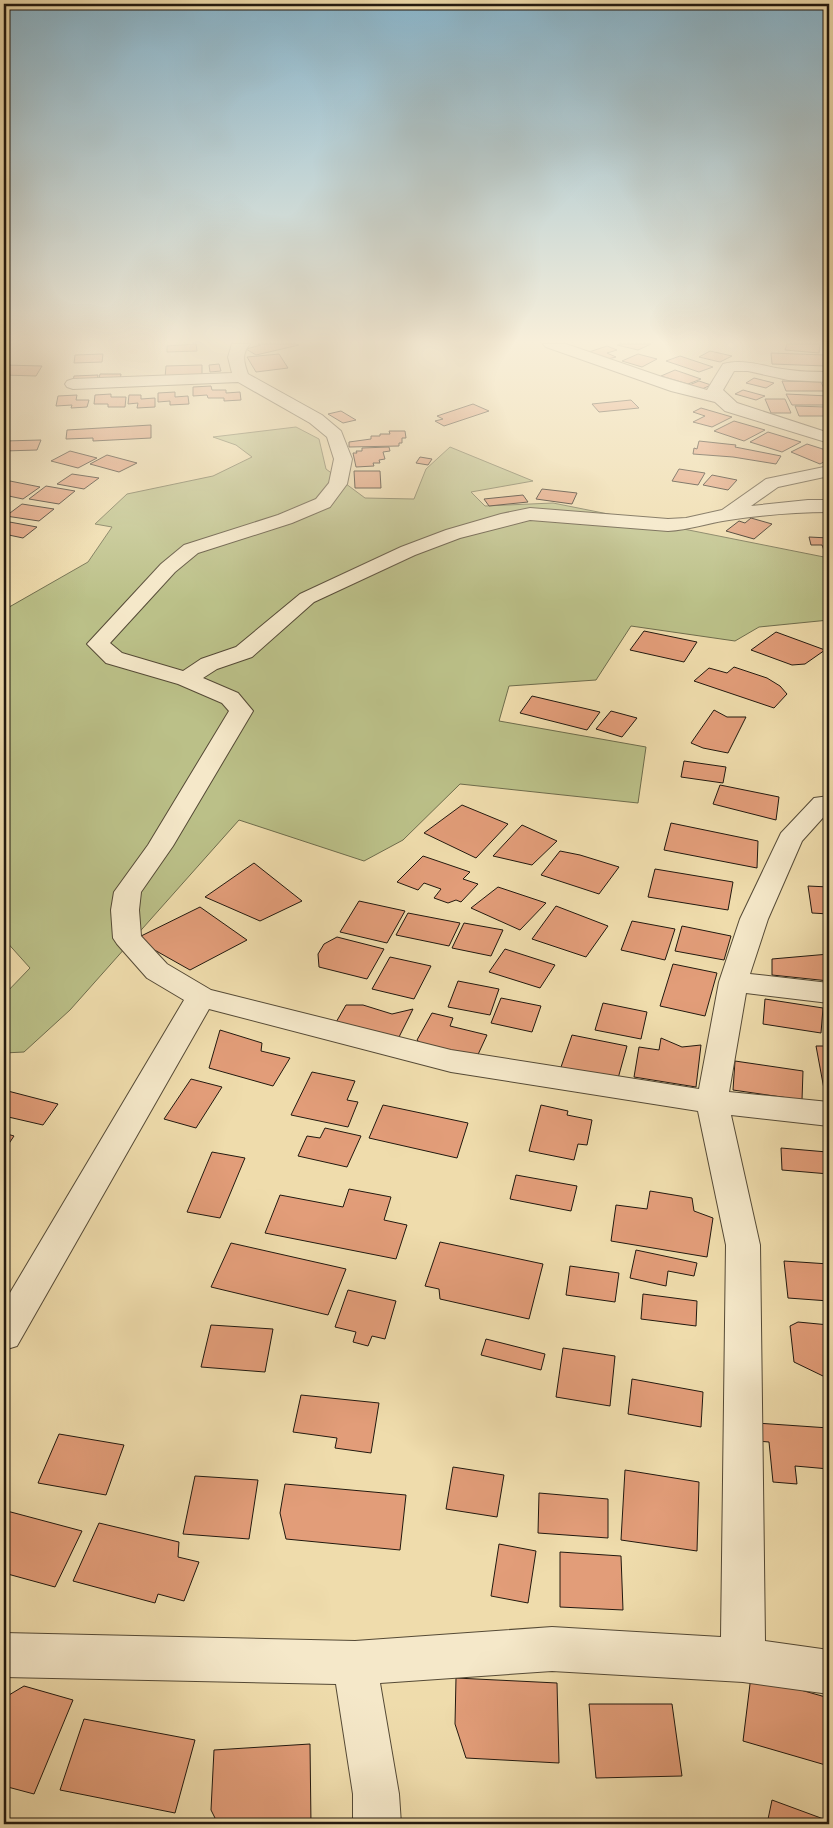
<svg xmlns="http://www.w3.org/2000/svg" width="833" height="1828" font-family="'Libre Caslon Text',serif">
  <rect width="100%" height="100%" fill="#efdcac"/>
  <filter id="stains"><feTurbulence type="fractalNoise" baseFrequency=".004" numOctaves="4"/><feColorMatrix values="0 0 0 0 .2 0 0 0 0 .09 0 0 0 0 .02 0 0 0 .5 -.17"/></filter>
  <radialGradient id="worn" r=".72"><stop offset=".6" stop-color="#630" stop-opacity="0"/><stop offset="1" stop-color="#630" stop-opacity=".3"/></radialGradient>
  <path fill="#bbc088" stroke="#6e6c4c" d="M296,427L319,439L326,469L365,498L414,499L426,469L450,447L533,481L471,492L485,506L553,503L829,558V620L759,627L735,641L631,626L596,680L509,686L499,721L646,747L638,803L460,784L403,840L364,861L239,820L70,1010L24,1052L4,1053V995L30,968L4,939V610L88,562L112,527L95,524L127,494L213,476L252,457L236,445L213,437Z"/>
  <path fill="#e29d79" stroke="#22190f" d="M196,344L197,351L167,352V346Z
    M258,344H296L299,345L256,355L246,349L261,345Z
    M619,344H651L638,350L617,345Z
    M787,344H820L819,353L785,350Z
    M607,346L617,350L607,353L616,357L608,359L589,352Z
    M710,351L732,356L720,362L699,357Z
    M771,353L825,355L826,366L772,364Z
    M103,354L102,362L74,363L75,355Z
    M279,354L288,368L256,372L247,357Z
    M638,354L657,359L642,367L622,361Z
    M680,356L713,367L699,372L666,361Z
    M219,364L221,371L210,372L209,365Z
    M202,365V377L165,378L166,366Z
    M4,366V365L42,366L36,376L4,375Z
    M675,370L701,379L688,384L661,376Z
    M100,374H121L120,381L98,382Z
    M98,375L97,381H73L74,376Z
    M754,378L774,383L766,388L746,383Z
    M699,381L711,385L702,389L689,385Z
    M782,381L821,382L825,391H786Z
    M211,386L212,390H226V393L240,392L241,400L224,401V398H208L207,395L193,396V387Z
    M743,390L765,396L756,400L735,394Z
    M175,392V397L188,396L189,404L170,405V401L158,402V393Z
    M111,394V397H126L125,407H108V404H94L95,395Z
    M786,394L829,396V405H792Z
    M77,395L76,400H89L87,407L71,408L72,405L56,406L58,396Z
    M129,395H141V399L155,398V407L137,408L138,403L128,404Z
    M765,399H785L791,413H771Z
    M631,400L639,408L599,412L592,404Z
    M473,404L489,411L444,426L435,421L443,419L437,416Z
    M795,406L825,407L829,416H799Z
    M701,408L732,417L712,427L693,422L705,416L693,412Z
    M341,411L356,420L343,423L328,414Z
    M734,421L765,430L744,441L714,431Z
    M151,425V438L93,441V438L66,439L67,430Z
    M389,431H405L406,438H402V443H399V446L349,447V442L371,439V436H380V434H390Z
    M768,432L801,442L782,452L750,442Z
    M41,440L37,450L4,451V441Z
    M699,441L736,445L735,447L781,456L776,464L733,457L693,454L694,448L697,449Z
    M807,444L829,451V459L820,464L791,452Z
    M389,447L390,451L383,452L385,459L379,460L380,463H373L374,466L356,467L353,453H357L356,451H362V448Z
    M70,451L97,458L78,468L51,461Z
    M107,455L137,463L119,472L90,464Z
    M420,457L432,459L428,465L416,463Z
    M679,469L705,473L698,485L672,481Z
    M354,471H380L381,488H355Z
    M72,474L99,478L84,489L57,484Z
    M712,475L737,480L728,490L703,485Z
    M10,481L40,487L23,499L4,495V485Z
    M46,486L75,491L59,504L29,499Z
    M542,489L577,493L572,504L536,499Z
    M523,495L528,502L489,506L484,499Z
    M22,504L54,509L39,521L6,516Z
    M751,518L772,524L754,539L726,531L739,521L745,523Z
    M4,521L37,527L23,538L4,534Z
    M809,537L829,538V553H825L822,545H811Z
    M644,631L697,642L684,662L630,650Z
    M776,632L825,650L805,664L792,665L751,650Z
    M734,667L767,678L780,686L787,694L774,708L694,681L709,668L727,673Z
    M532,696L600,712L587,730L520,713Z
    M714,710L727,717H746L728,753L703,748L691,743Z
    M611,711L637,718L622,737L596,729Z
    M684,761L726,767L723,783L681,777Z
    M720,785L779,797L776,820L713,804Z
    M462,805L508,824L476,858L424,833Z
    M671,823L758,841L757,868L664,850Z
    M522,825L557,841L532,865L493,856Z
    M560,851L580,855L619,867L599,894L541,875Z
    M423,856L470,872L463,879L478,884L461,902L456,900L448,903L434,898L441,889L424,883L418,890L397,882Z
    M254,863L302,901L260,921L205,897Z
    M655,869L733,882L728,910L648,897Z
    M808,886L829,887V914L812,913Z
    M498,887L546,903L520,930L471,908Z
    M359,901L405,911L387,943L340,932Z
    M556,906L608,926L586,957L532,939Z
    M200,907L247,940L190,970L135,939Z
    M408,913L460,923L449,946L396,935Z
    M632,921L675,929L665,960L621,950Z
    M464,923L503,930L491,956L452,948Z
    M682,926L731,936L724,960L675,951Z
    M337,937L384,949L367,979L319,967L318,954L324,944Z
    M505,949L555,965L540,988L489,972Z
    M829,954V981L772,975V959Z
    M390,957L431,966L414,999L372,989Z
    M673,964L717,973L705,1016L660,1006Z
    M458,981L499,989L490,1015L448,1007Z
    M501,998L541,1006L532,1032L491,1023Z
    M765,999L823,1008L821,1033L763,1024Z
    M603,1003L647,1012L641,1039L595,1030Z
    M346,1005H363L392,1014L413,1009L398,1039L335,1024Z
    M432,1013L453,1018L450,1026L487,1035L475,1061L426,1048L417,1040Z
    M220,1030L262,1043L261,1051L290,1058L273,1086L209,1068Z
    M572,1035L627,1046L617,1082L560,1070Z
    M661,1038L682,1047L701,1045L696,1087L634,1077L639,1047L659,1050Z
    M816,1046H829V1089H824Z
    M735,1061L803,1071L802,1100L733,1090Z
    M312,1072L355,1081L347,1100L358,1102L348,1127L291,1115Z
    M191,1079L222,1087L196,1128L164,1119Z
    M4,1090L58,1104L43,1125L4,1116Z
    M383,1105L468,1123L457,1158L369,1138Z
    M541,1105L568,1111L567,1115L592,1120L587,1145L578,1144L574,1160L529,1151Z
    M325,1128L361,1136L347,1167L298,1156L307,1136L320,1138Z
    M4,1133L14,1136L4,1151Z
    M781,1148L827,1152L829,1174L782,1170Z
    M212,1152L245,1158L220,1218L187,1212Z
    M516,1175L577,1186L571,1211L510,1199Z
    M349,1189L391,1197L384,1220L407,1225L396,1259L265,1233L280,1195L343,1207Z
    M650,1191L692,1198L694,1211L713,1218L707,1257L611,1241L616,1205L647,1209Z
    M440,1242L543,1264L529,1319L440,1299L439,1289L425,1286Z
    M231,1243L346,1269L328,1315L211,1287Z
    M636,1250L697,1263L694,1276L668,1271L666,1286L630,1278Z
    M784,1261L829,1264V1301L788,1298Z
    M570,1266L619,1273L615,1302L566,1295Z
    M348,1290L396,1301L385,1339L372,1336L368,1346L353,1342L356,1332L335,1327Z
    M643,1294L697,1301L696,1326L641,1319Z
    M798,1322L829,1325V1377L823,1376L794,1362L790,1326Z
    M211,1325L273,1329L265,1372L201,1367Z
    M486,1339L545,1354L541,1370L481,1355Z
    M563,1348L615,1356L610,1406L556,1397Z
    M632,1379L703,1392L701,1427L628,1414Z
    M301,1395L379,1403L371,1453L335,1448L337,1438L293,1432Z
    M756,1423L829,1428V1469L795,1466L797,1484L773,1482L769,1442L757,1441Z
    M59,1434L124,1445L106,1495L38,1483Z
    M453,1467L504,1475L497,1517L446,1509Z
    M625,1470L699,1482L697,1551L621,1540Z
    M195,1476L258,1480L249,1539L183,1534Z
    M285,1484L406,1495L400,1550L286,1539L280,1513Z
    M539,1493L608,1499V1538L538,1533Z
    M7,1511L82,1531L55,1587L4,1573V1518Z
    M99,1523L179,1542L178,1557L199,1562L184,1601L158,1594L155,1603L73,1581Z
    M499,1544L536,1551L528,1603L491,1596Z
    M560,1552L621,1556L623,1610L560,1607Z
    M751,1676L829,1698V1766L743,1741Z
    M456,1678L557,1683L559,1763L466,1758L455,1724Z
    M24,1686L73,1700L34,1794L4,1786V1693L9,1695Z
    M589,1704H672L682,1776L596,1778Z
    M84,1719L195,1740L175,1813L60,1790Z
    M310,1744L311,1824H218L211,1810L214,1750Z
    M772,1800L829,1821V1824H767Z"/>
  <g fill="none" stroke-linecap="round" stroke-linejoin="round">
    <defs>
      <path id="minor" d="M232,344H250C241,354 244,363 248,374L322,415L341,431L352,459L347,484L330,507L292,523L198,553L175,572L110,643L122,653L183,671L201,659L236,647L300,594L401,547L446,530L501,514L530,508L668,519L686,518L722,510L766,479L829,466V476L778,487L751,506L808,500H829V512C796,512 762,515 729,520C708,523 689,530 668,531L530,520L460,538L415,555L314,602L252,657L217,669L203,678L238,693L253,711L173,846L141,892L139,910L141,936L167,964L211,990L451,1050L699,1089L719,982L740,919L781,833L814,798L829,796V811L802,841L768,919L750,974L829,983V1003L746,993L729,1092L829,1102V1126L731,1115L760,1245L765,1641L829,1650V1694L743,1682L552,1671L380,1683L399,1794L401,1824H353V1794L336,1684L4,1677V1633L355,1641L552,1627L721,1637L726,1245L698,1111L451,1072L209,1009L17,1346L4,1350V1303L184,1000L147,978L117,944L113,938L111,910L114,892L148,845L229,711L222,703L178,684L106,663L87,644L161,564L184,545L278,515L316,499L329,483L334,459L327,437L310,423L238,382L73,389L67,387L65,384L67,381L73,379L232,373L228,357Z
        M543,344H566L662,377L707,390L723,364C747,358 767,368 790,370C803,372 816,372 829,372V382L788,380L748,371H734L723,390L737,403L829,433V443L725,411L715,402L671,391L546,347Z"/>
    </defs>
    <use href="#minor" stroke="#554a36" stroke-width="2"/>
    <use href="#minor" fill="#f5e8c9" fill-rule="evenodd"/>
  </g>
  <linearGradient id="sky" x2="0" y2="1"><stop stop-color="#89b7cf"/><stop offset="0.57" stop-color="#f8efda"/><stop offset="1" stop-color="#f8efda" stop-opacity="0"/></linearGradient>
  <rect width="833" height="600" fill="url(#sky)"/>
  <rect width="833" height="1828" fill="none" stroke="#efdcac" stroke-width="20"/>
  <rect x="5" y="5" width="823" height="1818" fill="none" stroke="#22190f" stroke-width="2.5"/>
  <rect x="10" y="10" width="813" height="1808" fill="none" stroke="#22190f"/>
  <rect width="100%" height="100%" filter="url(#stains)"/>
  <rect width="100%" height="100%" fill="url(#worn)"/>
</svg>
